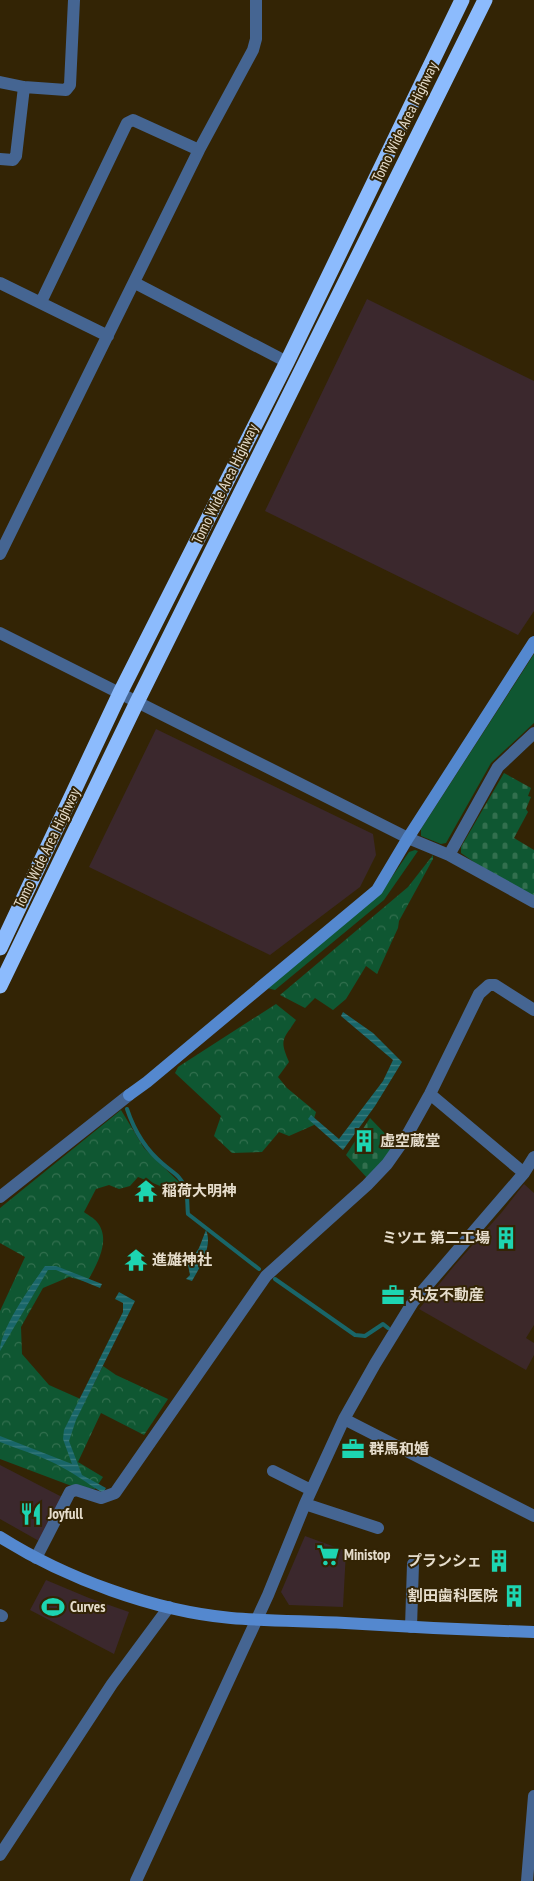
<svg xmlns="http://www.w3.org/2000/svg" width="534" height="1881" font-family="'PT Sans Narrow','Noto Sans JP',sans-serif">
  <defs>
    <pattern id="forest-crowns" width="20" height="18" patternUnits="userSpaceOnUse" patternTransform="scale(1.25)"><rect width="20" height="18" fill="#0f5732"/><path d="M2 6a3 3 0 1 1 6 0M12 15a3 3 0 1 1 6 0" fill="none" stroke="#326f4e"/></pattern>
    <pattern id="cemetery-stones" width="16" height="16" patternUnits="userSpaceOnUse" patternTransform="scale(1.25)"><rect width="16" height="16" fill="#0f5732"/><path d="M2 7V4a2 2 0 0 1 4 0v3zM10 15v-3a2 2 0 0 1 4 0v3z" fill="#326f4e"/></pattern>
    <pattern id="water-rules" width="6" height="5" patternUnits="userSpaceOnUse" patternTransform="scale(1.25)"><rect width="6" height="5" fill="#196669"/><path d="M0 2.5h6" fill="none" stroke="#3a7b7d"/></pattern>
  </defs>
  <rect width="100%" height="100%" fill="#332405"/>
  <path fill="#3b282d" d="M367,299L534,381V611L518,635L265,511Z
    M156,729L373,834L376,855L360,887L270,955L89,867Z
    M0,1465L62,1497L39,1541L0,1519Z
    M305,1536L346,1551L343,1607L289,1605L281,1592Z
    M46,1580L89,1598L129,1612L114,1654L30,1610Z"/>
  <path fill="#3c2829" d="M524,1184L534,1193V1325L526,1338L534,1343V1355L526,1370L419,1309L454,1266L502,1212Z"/>
  <path fill="#0f5732" d="M534,654V723L491,763L446,843L441,844L421,836V829Z
    M415,850L418,851L384,900L275,990L267,988L380,894L409,852Z"/>
  <path fill="url(#forest-crowns)" d="M433,855V859L399,921L398,928L377,974L366,966L346,999L333,1010L315,998L305,1008L280,995L408,887Z
    M276,1004L296,1020C283,1040 279,1039 289,1062L278,1077L287,1088L316,1112L314,1119V1125L289,1136L279,1132L262,1152L232,1153L214,1136L221,1116L175,1073L178,1067Z
    M121,1110L144,1148L182,1185L180,1194L138,1177L130,1186L119,1189L109,1185L96,1189L84,1212C88,1215 94,1218 97,1222C112,1240 96,1266 87,1282L69,1277L43,1288L21,1327L22,1354L49,1385L85,1401L103,1366L116,1375L168,1399L144,1435L101,1413L78,1462L103,1477L95,1489L69,1485L0,1459V1311L25,1257L0,1243V1208Z"/>
  <path fill="url(#cemetery-stones)" d="M504,773L531,788L528,796L531,797L526,809L528,812L514,838L534,850V897L481,867L461,853V847Z
    M370,1118L396,1145L369,1180L346,1155Z"/>
  <path fill="url(#water-rules)" d="M343,1012L373,1033L402,1062L375,1106L343,1150L308,1119L311,1115L339,1139L383,1081L393,1060L341,1016Z
    M206,1230C213,1246 200,1267 192,1281L186,1279L190,1275L188,1265L199,1248Z
    M45,1266H56L102,1284L100,1288L56,1270H48L0,1351C0,1329 31,1286 45,1266Z
    M119,1292L135,1301L76,1420L69,1441L82,1475L106,1488L103,1493C87,1483 72,1472 56,1464C38,1455 18,1449 0,1442V1436L72,1464L63,1439L64,1430L123,1312V1303L115,1299Z"/>
  <g fill="none" stroke-linecap="round" stroke-linejoin="round">
    <path stroke="#196669" stroke-width="4" d="M127,1109C134,1130 146,1150 163,1164C173,1173 179,1174 185,1187C188,1194 187,1206 188,1214L259,1269
      M275,1279L355,1335L365,1336L383,1324L388,1328"/>
    <path stroke="#456592" stroke-width="12" d="M0,82L24,87L66,90L70,85L74,0
      M0,159L13,160L16,156L24,87
      M0,283L108,336
      M135,283L287,362
      M41,302L127,123L133,120L199,150
      M0,554L199,150L253,50L256,39V0
      M0,633L408,838L449,855L534,902
      M449,855L498,767L534,733
      M430,1094L524,1173
      M0,1197L129,1095
      M344,1419L534,1516
      M273,1471L311,1490
      M305,1504L378,1528
      M36,1558L70,1492L76,1490L101,1498L115,1493L266,1276L367,1185L387,1164L406,1137L430,1094L479,994L489,985H495L534,1010
      M0,1615L2,1616
      M411,1627L413,1564
      M0,1855L112,1684L169,1607
      M136,1881L268,1595L305,1504L344,1419L375,1364L413,1302L524,1173L534,1157
      M527,1881L534,1796"/>
    <path stroke="#5488cf" stroke-width="12" d="M129,1095L147,1082L377,890L408,838L534,642
      M0,1537C65,1578 154,1611 231,1618C269,1621 307,1621 345,1623C408,1627 471,1630 534,1632"/>
    <path stroke="#8cbbfd" stroke-width="15" d="M0,948L120,693L287,362L462,0
      M0,986L137,702L485,0"/>
  </g>
  <defs>
    <symbol id="building-bare" viewBox="-9 -9 18 18"><path d="M-4-6H4V6H1V3H-1V6H-4ZM-2.5-4.3h1.7v1.8h-1.7ZM.8-4.3h1.7v1.8H.8ZM-2.5-1h1.7V.8h-1.7ZM.8-1h1.7V.8H.8Z" fill="#1dd5b1" stroke="#332405" stroke-width="2.5" paint-order="stroke"/></symbol>
    <symbol id="temple-bare" viewBox="-9 -9 18 18"><path d="M0-6L5-2H3V0L6.5 2.5H4V6H1.5V3h-3V6H-4V2.5H-6.5L-3 0V-2H-5Z" fill="#1dd5b1" stroke="#332405" stroke-width="2.5" paint-order="stroke"/></symbol>
    <symbol id="office-bare" viewBox="-9 -9 18 18"><path d="M-6-3h4V-5.5h4V-3h4V5H-6ZM-1-4.5V-3h2v-1.5ZM-6 0V1H6V0Z" fill="#1dd5b1" stroke="#332405" stroke-width="2.5" paint-order="stroke"/></symbol>
    <symbol id="restaurant-bare" viewBox="-9 -9 18 18"><path d="M-5-6h1v4h1v-4h1v4h1v-4h1v5L-1.5 .5V6h-2V.5L-5-1ZM5-6V6H3V1.5H1.5Q1.5-4 5-6Z" fill="#1dd5b1" stroke="#332405" stroke-width="2.5" paint-order="stroke"/></symbol>
    <symbol id="supermarket-bare" viewBox="-9 -9 18 18"><path d="M-6-5.5h2.5l.6 2H6L4.5 2H-2.5L-4.4-4H-6ZM-1.5 3.2a1.3 1.3 0 1 0 .1 0ZM3 3.2a1.3 1.3 0 1 0 .1 0Z" fill="#1dd5b1" stroke="#332405" stroke-width="2.5" paint-order="stroke"/></symbol>
    <symbol id="stadium-bare" viewBox="-9 -9 18 18"><path d="M0-5a6.5 5 0 1 0 0 10a6.5 5 0 1 0 0-10ZM-3.5-1.8h7v3.6h-7Z" fill="#1dd5b1" stroke="#332405" stroke-width="2.5" paint-order="stroke"/></symbol>
  </defs>
  <g fill-rule="evenodd">
    <use href="#building-bare" x="348" y="1125" width="32" height="32"/>
    <use href="#temple-bare" x="130" y="1175" width="32" height="32"/>
    <use href="#building-bare" x="490" y="1222" width="32" height="32"/>
    <use href="#temple-bare" x="120" y="1244" width="32" height="32"/>
    <use href="#office-bare" x="377" y="1279" width="32" height="32"/>
    <use href="#office-bare" x="337" y="1433" width="32" height="32"/>
    <use href="#restaurant-bare" x="15" y="1498" width="32" height="32"/>
    <use href="#supermarket-bare" x="312" y="1539" width="32" height="32"/>
    <use href="#building-bare" x="483" y="1545" width="32" height="32"/>
    <use href="#building-bare" x="498" y="1580" width="32" height="32"/>
    <use href="#stadium-bare" x="37" y="1591" width="32" height="32"/>
  </g>
  <g text-anchor="middle" stroke-width="4" stroke-linejoin="round" paint-order="stroke">
    <g font-size="15" fill="#e6ddcc" stroke="#332405">
      <text transform="translate(405 122) rotate(-64)" y="5">Tomo Wide Area Highway</text>
      <text transform="translate(225 484) rotate(-64)" y="5">Tomo Wide Area Highway</text>
      <text transform="translate(47 848) rotate(-64)" y="5">Tomo Wide Area Highway</text>
    </g>
    <g font-size="15" font-weight="bold" fill="#e6ddcc" stroke="#332405" text-anchor="start">
      <text x="380" y="1146">虚空蔵堂</text>
      <text x="162" y="1196">稲荷大明神</text>
      <text x="490" y="1243" text-anchor="end">ミツエ 第二工場</text>
      <text x="152" y="1265">進雄神社</text>
      <text x="409" y="1300">丸友不動産</text>
      <text x="369" y="1454">群馬和婚</text>
      <text x="48" y="1519">Joyfull</text>
      <text x="344" y="1560">Ministop</text>
      <text x="482" y="1566" text-anchor="end">プランシェ</text>
      <text x="498" y="1601" text-anchor="end">割田歯科医院</text>
      <text x="70" y="1612">Curves</text>
    </g>
  </g>
</svg>
